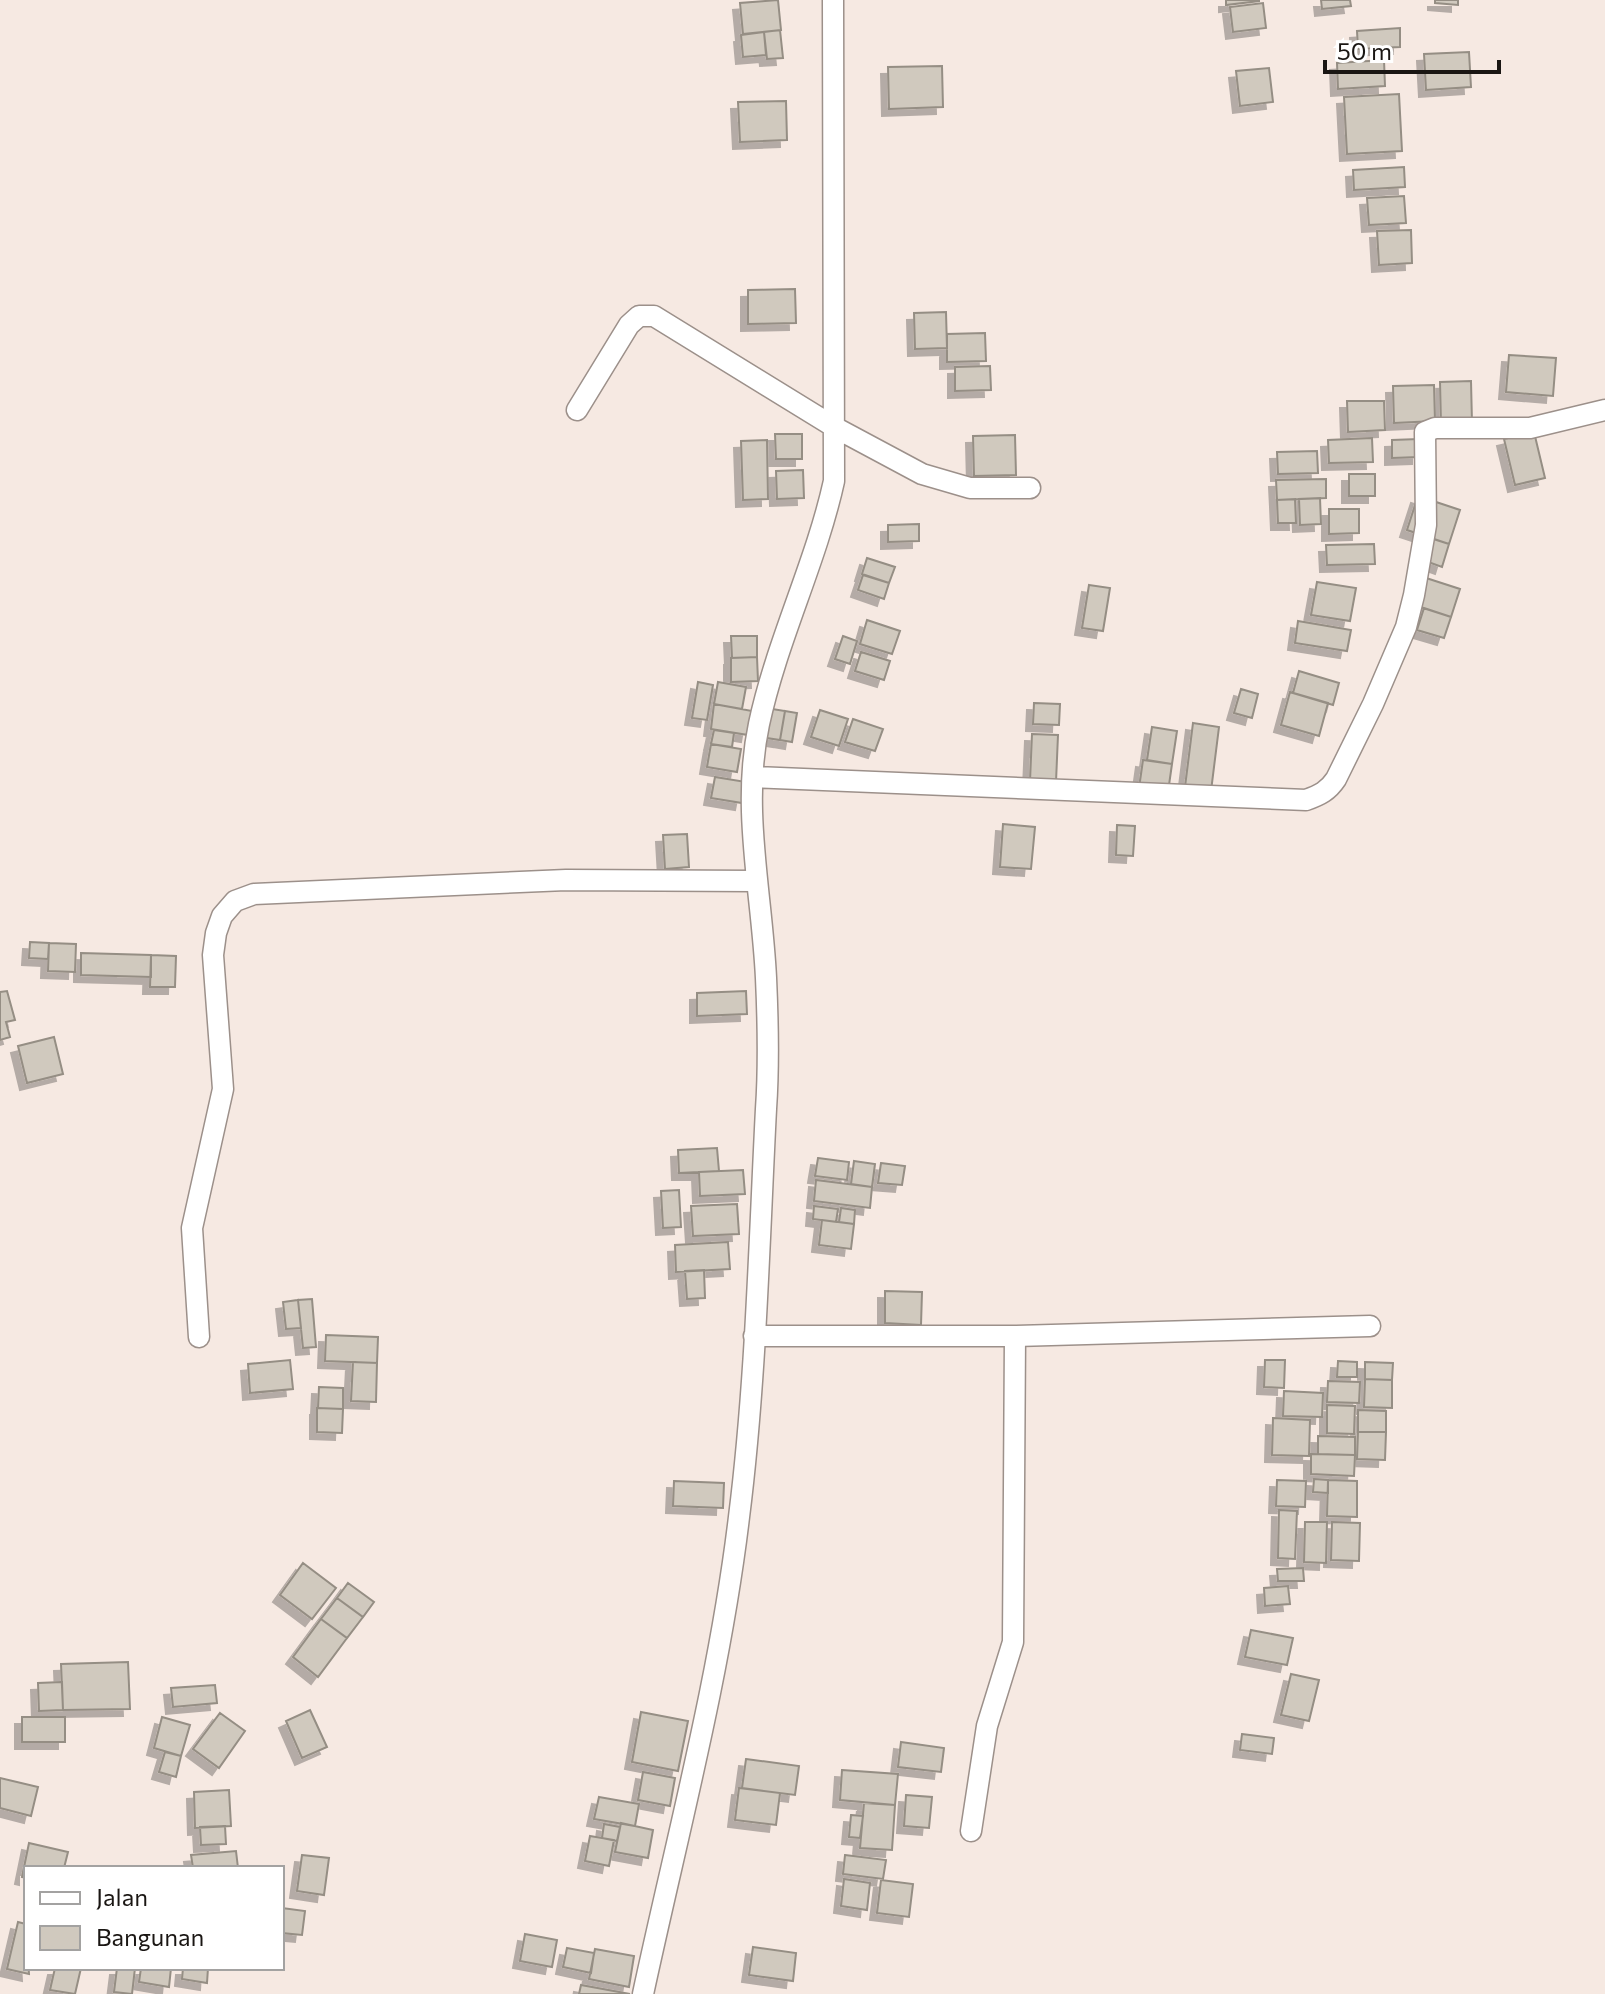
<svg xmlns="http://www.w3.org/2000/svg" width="1605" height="1994" font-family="Commissioner,sans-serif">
  <defs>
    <filter id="shadow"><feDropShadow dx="-7" dy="7" stdDeviation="0" flood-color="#0004"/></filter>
  </defs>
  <rect width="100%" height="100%" fill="#f6e9e2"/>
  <path fill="#d0c9be" stroke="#958e84" stroke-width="2" filter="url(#shadow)" d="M778,0L781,30L743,34L740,3Z
    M1226,0H1259V1L1226,5Z
    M1321,0H1350L1351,6L1322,9Z
    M1435,0H1458V5L1435,3Z
    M1263,3L1266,28L1233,32L1230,7Z
    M1400,28V47L1358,49L1357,31Z
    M780,30L783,58L767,59L764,32Z
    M764,32L766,55L743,57L741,35Z
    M1469,52L1471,87L1426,90L1424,54Z
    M1384,60L1385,86L1338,89L1337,63Z
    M942,66L943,107L889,109L888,67Z
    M1269,68L1273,102L1240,106L1236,71Z
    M1399,94L1402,151L1347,154L1344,97Z
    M786,101L787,140L740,142L738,102Z
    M1404,167L1405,187L1354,190L1353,170Z
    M1404,196L1406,223L1369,225L1367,198Z
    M1411,230L1412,263L1379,265L1377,231Z
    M795,289L796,323L748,324V290Z
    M946,312L947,348L915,349L914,313Z
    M985,333L986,361L947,362V334Z
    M1509,355L1556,358L1553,396L1506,392Z
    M990,366L991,390L955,391V367Z
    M1471,381L1472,423L1441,424L1440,382Z
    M1434,385L1435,421L1394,423L1393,386Z
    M1347,401H1384L1385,430L1348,432Z
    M1534,432L1545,478L1515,485L1504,439Z
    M775,434H802V459H776Z
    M1015,435L1016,475L974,476L973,436Z
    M1372,438L1373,462L1329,463L1328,440Z
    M1419,439V457L1392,458V440Z
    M767,440L768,499L743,500L741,441Z
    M1317,451L1318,473L1278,474L1277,452Z
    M803,470L804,498L777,499L776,471Z
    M1349,474H1375V496H1349Z
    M1326,479V498L1277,500L1276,480Z
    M1418,496L1460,510L1449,544L1407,530Z
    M1320,498L1321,524L1300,525L1299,499Z
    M1295,499L1296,523H1278L1277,500Z
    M1329,509H1359V533L1329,534Z
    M919,524V541L888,542V525Z
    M1424,536L1449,544L1442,567L1417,558Z
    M1374,544L1375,564L1327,565L1326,545Z
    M867,558L895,567L889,583L862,574Z
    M863,575L889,583L884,599L858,590Z
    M1423,577L1460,589L1451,617L1414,605Z
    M1317,582L1356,588L1350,621L1311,615Z
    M1089,585L1110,588L1103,631L1082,628Z
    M1424,608L1451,617L1444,638L1417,630Z
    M867,620L900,631L892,654L860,644Z
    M1298,621L1351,630L1347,651L1295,643Z
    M731,636H757V657L732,658Z
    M843,636L857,641L850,664L835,659Z
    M861,652L890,661L884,680L855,671Z
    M757,657L758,681L731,682V658Z
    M1299,671L1339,683L1333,705L1293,693Z
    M698,682L713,685L707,720L692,718Z
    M718,682L746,687L742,709L714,704Z
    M1241,689L1258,694L1252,718L1234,713Z
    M1290,692L1328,703L1319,736L1281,725Z
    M1034,703L1060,704L1059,725L1033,724Z
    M714,704L752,711L748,735L711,729Z
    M766,708L785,711L780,740L761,737Z
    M820,710L848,719L839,746L811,737Z
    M785,711L797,713L792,742L780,740Z
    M853,719L883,729L875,751L845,742Z
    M1193,723L1219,727L1211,791L1185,787Z
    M1152,727L1177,731L1172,764L1147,760Z
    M714,730L734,733L732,747L711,744Z
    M1032,734L1058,735L1056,782L1030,781Z
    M711,744L741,749L737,772L707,767Z
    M1143,760L1172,764L1168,792L1139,788Z
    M715,777L746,782L742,803L711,798Z
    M1003,824L1035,827L1031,869L1000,867Z
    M1117,825L1135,826L1133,856L1116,855Z
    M687,834L689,867L665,869L663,835Z
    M30,942L49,943L48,959L29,958Z
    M49,943L76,944L75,972L48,971Z
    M81,953L151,955V977L81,975Z
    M151,955L176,956L175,987H150Z
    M7,991L15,1020L6,1022L10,1037L0,1040V992Z
    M746,991L747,1014L697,1016V993Z
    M54,1037L63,1074L27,1083L18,1046Z
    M717,1148L719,1171L679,1173L678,1150Z
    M818,1158L849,1162L847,1180L815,1176Z
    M854,1161L875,1164L872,1187L851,1184Z
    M881,1163L905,1166L902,1185L878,1183Z
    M743,1170L745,1194L700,1196L699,1172Z
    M816,1180L872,1187L870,1208L814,1201Z
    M679,1190L681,1227L663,1228L661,1191Z
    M737,1204L739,1234L693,1236L691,1206Z
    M814,1206L838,1209L836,1222L813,1219Z
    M841,1208L855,1210L854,1224L839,1222Z
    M822,1220L854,1224L851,1249L819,1245Z
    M728,1242L730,1269L676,1272L675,1245Z
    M704,1270L705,1298L687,1299L685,1271Z
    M885,1291L922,1292L921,1325L885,1323Z
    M312,1299L316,1347L303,1348L298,1300Z
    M298,1300L301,1328L286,1329L283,1302Z
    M326,1335L378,1337L377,1363L325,1361Z
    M290,1360L293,1389L250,1393L248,1364Z
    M1265,1360H1285L1284,1388L1264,1387Z
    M1338,1361L1357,1362V1377H1337Z
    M353,1362L377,1363L376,1402L351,1401Z
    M1365,1362L1393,1363L1392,1380L1365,1379Z
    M1365,1379L1392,1380V1408L1364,1407Z
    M1328,1381L1360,1382L1359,1403L1327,1402Z
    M319,1387L343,1388V1409L318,1408Z
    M1284,1391L1323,1393L1322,1417L1283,1416Z
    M1327,1405L1355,1406L1354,1434L1327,1433Z
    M317,1408L343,1409L342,1433L317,1432Z
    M1358,1410L1386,1411V1432H1358Z
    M1273,1418L1310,1420L1309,1456L1272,1455Z
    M1358,1432H1386L1385,1460L1357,1459Z
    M1318,1436L1355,1437V1455L1318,1454Z
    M1311,1454L1355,1455L1354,1476L1311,1474Z
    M1314,1479L1328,1480V1493L1313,1492Z
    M1277,1480L1306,1481L1305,1507L1276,1506Z
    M1328,1480L1357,1481V1517L1327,1516Z
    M674,1481L724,1483L723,1508L673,1506Z
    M1279,1510L1297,1511L1295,1559L1278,1558Z
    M1305,1522H1327L1326,1563L1304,1562Z
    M1332,1522L1360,1523L1359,1561L1331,1560Z
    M303,1563L336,1588L312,1619L280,1595Z
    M1303,1568L1304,1581H1278L1277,1569Z
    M348,1583L374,1602L363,1617L337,1598Z
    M1288,1586L1290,1604L1265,1606L1264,1588Z
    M337,1598L363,1617L347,1638L321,1619Z
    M321,1619L347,1638L318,1677L293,1657Z
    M1251,1630L1293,1638L1287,1665L1245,1657Z
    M128,1662L130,1709L63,1710L61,1664Z
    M1291,1674L1319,1680L1309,1721L1281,1715Z
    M62,1682L63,1710L39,1711L38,1683Z
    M215,1685L217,1703L173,1707L171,1688Z
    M310,1710L327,1747L302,1758L286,1721Z
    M641,1712L688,1721L678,1771L632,1762Z
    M220,1713L245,1731L219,1768L193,1749Z
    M22,1717H65V1742H22Z
    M162,1717L190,1725L181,1756L154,1748Z
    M1242,1734L1274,1738L1272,1754L1240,1750Z
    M901,1742L944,1748L941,1772L898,1767Z
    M165,1752L181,1756L176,1777L159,1772Z
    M746,1759L799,1766L795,1795L742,1788Z
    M842,1770L898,1774L895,1805L840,1800Z
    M643,1772L675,1778L670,1806L638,1800Z
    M0,1778L38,1787L31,1816L0,1808Z
    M739,1788L780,1793L776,1825L735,1820Z
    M229,1790L231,1826L195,1828L194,1792Z
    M906,1795L932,1797L929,1828L904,1826Z
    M599,1797L639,1804L635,1826L594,1819Z
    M864,1803L895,1805L892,1850L860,1848Z
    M851,1815L863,1816L860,1838L849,1837Z
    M621,1823L653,1830L648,1858L615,1852Z
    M604,1824L620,1827L617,1841L602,1838Z
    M225,1826L226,1844L201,1845L200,1827Z
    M590,1836L614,1840L609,1866L585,1861Z
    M29,1843L68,1852L64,1868H26V1878L22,1877Z
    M236,1851L238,1868H193L191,1855Z
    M302,1855L329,1858L324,1895L297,1891Z
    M845,1855L886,1860L883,1879L843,1874Z
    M844,1879L870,1883L867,1910L841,1906Z
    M881,1880L913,1884L909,1917L877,1913Z
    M282,1908L305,1911L302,1935L282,1933Z
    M18,1922L26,1924L29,1974L7,1969Z
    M525,1934L557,1940L552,1967L520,1961Z
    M753,1947L796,1953L793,1981L749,1975Z
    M567,1948L594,1953L591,1973L563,1967Z
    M595,1949L634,1956L629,1987L589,1979Z
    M55,1968H81L75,1994L50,1990Z
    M117,1968H135L132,1994L114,1992Z
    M141,1968H171L169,1987L139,1982Z
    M183,1968H208L207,1983L182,1979Z
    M581,1985L630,1994H579Z"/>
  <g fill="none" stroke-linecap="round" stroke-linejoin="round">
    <defs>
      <path id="street" d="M577,410L629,325L639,316H654L836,428L922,474L970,488H1030
        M753,777L1306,800C1320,795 1328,791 1336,779L1373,704L1406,627L1414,595L1426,525L1425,432L1435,428H1530L1605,410
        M754,1336H1015L1370,1326
        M199,1337L192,1228L223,1089L213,955L216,933L222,916L235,901L254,894L566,880L755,881
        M971,1831L987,1726L1013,1642L1015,1336
        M643,1994C677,1836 720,1677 739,1517C756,1382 759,1245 766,1109C769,1066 768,1021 766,978C762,893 741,808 759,724C777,640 816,563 834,481L833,0"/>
    </defs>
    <use href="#street" stroke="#9c908a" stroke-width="23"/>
    <use href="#street" stroke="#fff" stroke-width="20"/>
  </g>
  <rect x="24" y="1866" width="260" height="104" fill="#ffffff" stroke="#a3a2a1" stroke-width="2"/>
  <rect x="40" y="1892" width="40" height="12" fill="#ffffff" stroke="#a3a2a1" stroke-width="2"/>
  <text x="96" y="1906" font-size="24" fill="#1a1613">Jalan</text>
  <rect x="40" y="1926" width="40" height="24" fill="#d0c9be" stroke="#a3a2a1" stroke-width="2"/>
  <text x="96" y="1946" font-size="24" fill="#1a1613">Bangunan</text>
  <path d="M1325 60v12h174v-12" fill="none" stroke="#1a1613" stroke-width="4"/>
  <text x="1337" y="60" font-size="24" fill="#1a1613" stroke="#ffffff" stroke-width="6" paint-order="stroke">50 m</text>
</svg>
